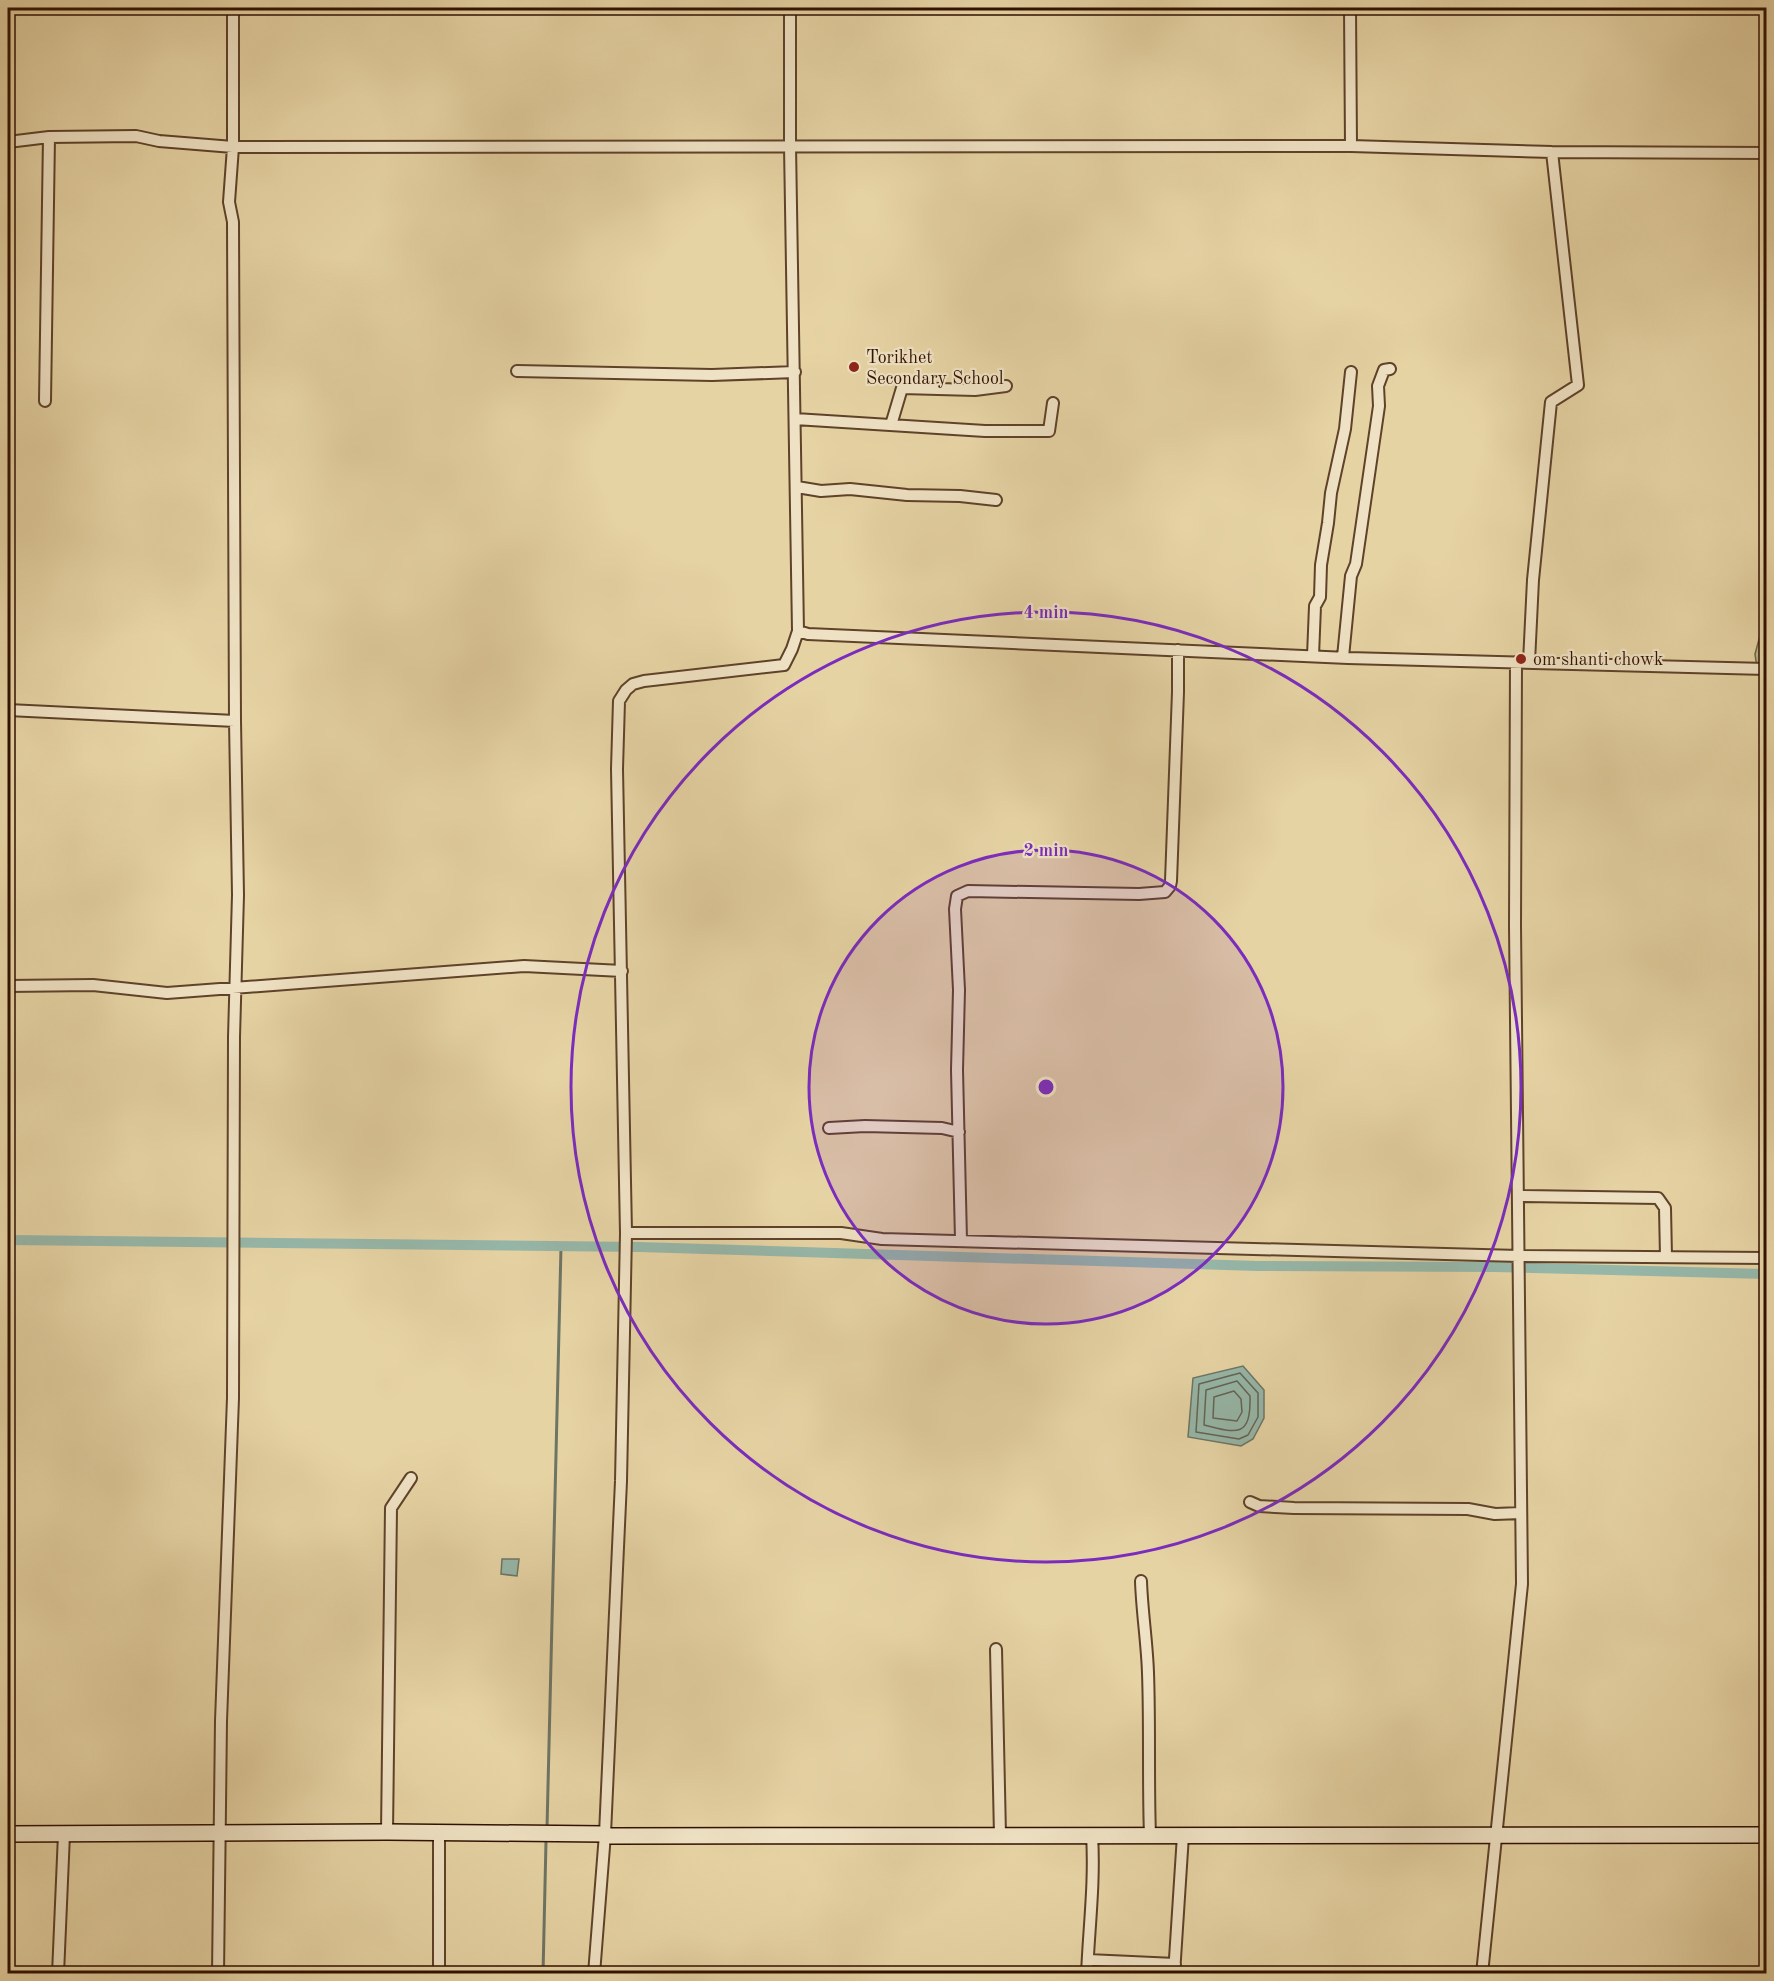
<svg xmlns="http://www.w3.org/2000/svg" width="1774" height="1981" font-family="'Old Standard TT',serif">
  <rect width="100%" height="100%" fill="#e6d3a4"/>
  <filter id="stains"><feTurbulence type="fractalNoise" baseFrequency=".00333" numOctaves="4"/><feColorMatrix values="0 0 0 0 .2 0 0 0 0 .09 0 0 0 0 .02 0 0 0 .5 -.17"/></filter>
  <radialGradient id="worn" r=".72"><stop offset=".6" stop-color="#630" stop-opacity="0"/><stop offset="1" stop-color="#630" stop-opacity=".3"/></radialGradient>
  <path fill="#b3bc87" stroke="#726644" stroke-width="1.5" d="M1761,632H1766V668H1757L1755,654Z"/>
  <path fill="#96b7a9" stroke="#6d7565" stroke-width="1.5" d="M1243,1366L1264,1390V1418L1253,1439L1241,1446L1188,1437L1193,1378Z
    M502,1559H519L517,1576L501,1574Z"/>
  <g fill="none" stroke-linecap="round" stroke-linejoin="round">
    <path stroke="#636454" stroke-width="1.5" d="M1240,1373L1258,1393V1417L1248,1435L1239,1439L1196,1432L1199,1384Z
      M1237,1381L1250,1396C1251,1437 1238,1434 1204,1425L1206,1390Z
      M1234,1391L1241,1399L1242,1412L1237,1421L1213,1418L1214,1397Z"/>
    <path stroke="#6d7565" stroke-width="3" d="M547,1828L561,1247
      M543,1974L546,1841"/>
    <path stroke="#96b7a9" stroke-width="10" d="M8,1240L639,1247L1258,1266L1494,1267L1766,1274"/>
    <defs>
      <path id="street" d="M790,8V146L798,631L808,634L1348,658L1766,669
        M1350,8L1351,146
        M8,142L49,137L136,136L159,141L233,147L1351,146L1552,152L1766,153
        M517,371L712,375L795,372
        M45,401L49,137
        M795,419L985,431H1049L1053,403
        M891,425L902,388L975,390L1006,386
        M797,487L821,491L850,489L907,495L960,496L996,500
        M1313,656L1315,606L1320,597L1321,565L1328,523L1331,493L1345,429L1351,372
        M1343,657L1351,576L1356,564L1379,406L1378,386L1384,370L1390,369
        M1529,662L1533,580L1551,402L1578,385L1552,152
        M8,710L235,721
        M8,986L93,985L167,993L524,966L622,971
        M829,1128L865,1126L942,1128L959,1132
        M1518,1196L1658,1198L1665,1208L1666,1257
        M626,1233H841L882,1239L1519,1256L1766,1258
        M961,1240L957,1070L959,990L955,909L957,896L968,891L1139,894L1165,892L1170,886L1171,881L1178,692V650
        M1250,1502L1259,1506L1294,1508L1468,1509L1495,1514L1521,1513
        M1141,1581C1142,1612 1147,1642 1148,1673C1150,1727 1148,1781 1150,1835
        M996,1649L1000,1835
        M387,1832L391,1508L411,1478
        M1088,1960L1175,1964
        M58,1974L64,1834
        M218,1974L221,1721L233,1398L234,1037L238,895L235,721L233,222L229,202L233,147V8
        M439,1974V1832
        M594,1974L605,1834L621,1481L626,1233L617,769L619,701L626,690L633,684L644,681L784,665L792,649L798,631
        M1087,1974C1089,1927 1095,1881 1092,1835
        M1174,1974L1183,1835
        M1482,1974L1522,1584L1515,926L1516,662"/>
      <path id="secondary" d="M8,1834L387,1832L605,1834L609,1836L1766,1835"/>
    </defs>
    <use href="#street" stroke="#5e4229" stroke-width="14"/>
    <use href="#secondary" stroke="#301100" stroke-width="18"/>
    <use href="#street" stroke="#efe2c4" stroke-width="10"/>
    <use href="#secondary" stroke="#efe2c4" stroke-width="15"/>
  </g>
  <circle cx="1046" cy="1087" r="237" fill="#7b2cbf" fill-opacity=".12"/>
  <g fill="none" stroke="#7b2cbf" stroke-width="3">
    <circle cx="1046" cy="1087" r="237"/>
    <circle cx="1046" cy="1087" r="475"/>
  </g>
  <g fill="#8f2418" stroke="#efe2c4" stroke-width="2">
    <circle cx="854" cy="367" r="6"/>
    <circle cx="1521" cy="659" r="6"/>
  </g>
  <g text-anchor="middle" stroke-width="4.5" stroke-linejoin="round" paint-order="stroke">
    <g font-size="18" fill="#301100" stroke="#efe2c4" text-anchor="start">
      <text x="866" y="363">Torikhet<tspan x="866" dy="21">Secondary School</tspan></text>
      <text x="1533" y="665">om shanti chowk</text>
    </g>
  </g>
  <circle cx="1046" cy="1087" r="9" fill="#7b2cbf" stroke="#efe2c4" stroke-width="3"/>
  <g font-size="18" text-anchor="middle" font-weight="bold" fill="#7b2cbf" stroke="#efe2c4" stroke-width="4.5" stroke-linejoin="round" paint-order="stroke">
    <text x="1046" y="618">4 min</text>
    <text x="1046" y="856">2 min</text>
  </g>
  <rect width="1774" height="1981" fill="none" stroke="#e6d3a4" stroke-width="30"/>
  <rect x="9" y="9" width="1756" height="1963" fill="none" stroke="#301100" stroke-width="3"/>
  <rect x="15" y="15" width="1744" height="1951" fill="none" stroke="#301100" stroke-width="1.5"/>
  <rect width="100%" height="100%" filter="url(#stains)"/>
  <rect width="100%" height="100%" fill="url(#worn)"/>
</svg>
